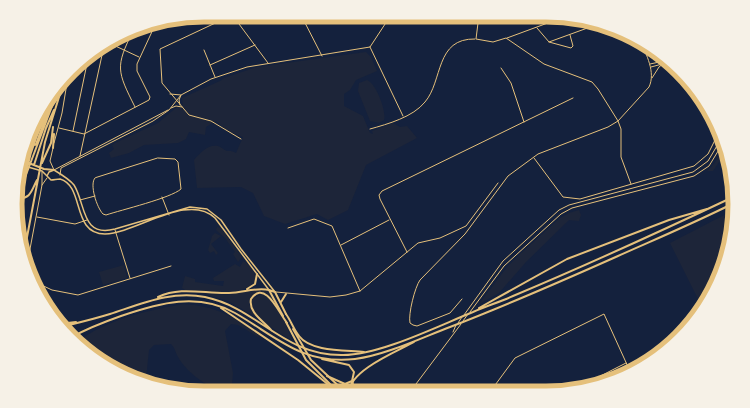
<svg xmlns="http://www.w3.org/2000/svg" width="750" height="408" font-family="'Exo 2',sans-serif">
  <rect width="100%" height="100%" fill="#14213d"/>
  <path fill="#1d2539" d="M366,52L371,57L377,71L356,80L350,90L344,94V106L363,116L370,133L373,134L372,131L393,123L400,127L407,126L417,138L366,165L348,210L328,220L317,214L285,224L264,216L253,193L241,187L197,188L194,160C200,153 208,144 218,146C221,147 224,150 227,151C231,151 232,151 236,153L243,137L226,130L216,121L206,127L205,135L189,132L186,139L178,143L144,145L129,153L111,158L109,153L114,149L112,145L115,143L158,123L177,107L181,108L183,106L182,98L220,81L224,78L257,67Z
    M367,80C376,83 387,112 384,120L379,123L370,121L358,91L359,83Z
    M724,146L728,155L729,168L719,162L713,171H707L714,164Z
    M579,210L581,215L579,221L569,220L526,262L499,293L479,304L507,267L520,254L560,218L569,213Z
    M732,211L733,228L710,298L702,307L670,243Z
    M217,227L221,228L242,257L238,262L233,254L235,252L225,238L216,230Z
    M215,233L221,236L211,244L218,253L216,255L214,251L210,253L208,250L212,236Z
    M243,261C251,265 257,274 255,283C236,298 208,290 185,290L182,288L185,276L195,279V282L223,286L224,281H214L213,278L235,264L240,267Z
    M124,265L127,278L103,285L99,272Z
    M256,290L268,291L275,302C268,297 264,287 253,295L249,304L256,317L228,301L201,293L227,295Z
    M262,294C278,300 286,325 292,340C280,333 248,316 252,299Z
    M183,304C217,306 234,317 260,336L258,337L238,325L231,324L225,331L233,373L232,385L221,391C204,385 185,371 177,355C175,351 175,348 171,344L154,345L149,350L146,379L110,368L78,342C104,320 150,310 183,304Z"/>
  <g fill="none" stroke-linecap="round" stroke-linejoin="round">
    <path stroke="#e5c07b" stroke-width="1" d="M301,15L322,56
      M239,24L268,63
      M537,28L549,42L571,48L573,46L570,35
      M133,31C115,67 117,71 135,107
      M507,38L564,17
      M549,42L593,26
      M109,43L139,57
      M370,47L403,116
      M204,50L215,77
      M210,65L255,45
      M501,68L511,83L524,122
      M59,128L84,134L149,100L150,97L137,71V64L156,23
      M370,129C388,124 413,117 425,102C443,81 435,38 475,39
      M73,131L89,54
      M241,139L211,121L189,115L162,83L160,49L226,18L238,23L249,15
      M80,156L104,46
      M158,158L175,159L178,162L181,189C171,198 121,210 106,215L103,214C97,208 89,184 95,178Z
      M534,158L563,197L580,199L694,166L708,154L718,134
      M42,185L47,178
      M162,197L169,215
      M80,200L95,196
      M37,217L75,224L87,220
      M288,228L314,219L332,226L360,291
      M115,230L130,278
      M341,245L389,220
      M407,252L380,199L379,195L382,191L573,98
      M27,265L42,185V172
      M33,281L52,290L78,295L171,266
      M276,292L330,297L346,295L360,291L418,243L440,238L466,226L498,183
      M462,299L450,313L417,326L413,325L410,323C408,314 415,287 420,280L465,234L508,176L538,154L608,127L618,121L621,129V157L631,184
      M571,391L626,363
      M490,392L515,358L604,314L629,369"/>
    <path stroke="#e5c07b" stroke-width="1" d="M479,15L476,39L493,42L506,38L544,64L592,82L598,89L618,121L649,87C656,72 646,55 641,41
      M650,64L664,61
      M651,67L666,63
      M652,78L659,67L664,63
      M170,94L181,95L179,100L180,105
      M171,108L176,106L182,107
      M54,143L62,113L68,77
      M53,148L50,161L54,170L168,110
      M60,175L61,168L153,121L169,110L181,95L211,79L247,67L370,47L391,15
      M470,312L504,266L561,214L572,208L694,176L709,166L723,143
      M464,315L503,261L559,210L569,205L693,172L708,161L721,139
      M463,321L468,314
      M458,323L462,317
      M453,332L456,325
      M410,392L461,324"/>
    <path stroke="#e5c07b" stroke-width="1.5" d="M28,167L42,171L51,180C54,180 57,179 60,179C85,186 71,234 105,234C137,233 188,192 215,218L269,290
      M47,176L49,172L54,170C59,173 70,180 74,185C86,204 81,238 115,229L190,207L207,209L221,220L241,249L275,292"/>
    <path stroke="#e5c07b" stroke-width="2" d="M269,290L275,292L286,314
      M269,290L283,316
      M281,302L286,294
      M286,322L306,360L338,392
      M293,329L311,360L345,392"/>
    <path stroke="#e5c07b" stroke-width="2" d="M40,115L45,117
      M37,120L44,111L50,96
      M35,125L46,112
      M30,137L35,145
      M36,144L56,90
      M53,148L54,134
      M21,160L44,169L54,170
      M21,163L27,166
      M42,163L51,143L53,127
      M34,165L46,128L54,110
      M17,198C31,200 32,189 37,180
      M21,241L20,207L24,180L60,85
      M24,253L45,142L64,81
      M247,289L255,284L257,274
      M158,297C181,286 205,294 229,293C243,293 255,287 269,290
      M221,308L298,360L330,386L342,391L353,383
      M479,308L567,259L669,220L707,209
      M286,314C291,321 294,330 299,336C311,352 346,350 364,352
      M59,324L76,322
      M61,327C77,323 94,319 110,314C141,304 172,290 205,297C258,308 283,356 343,355C380,355 438,326 473,312C486,306 500,302 513,296C587,265 659,232 731,198
      M272,331C265,322 248,313 251,299C265,279 279,313 287,323
      M72,337C88,328 104,322 121,316C159,303 198,292 235,313C277,337 302,365 355,359C386,355 421,338 450,327C507,305 562,281 618,256C656,239 694,223 732,204
      M322,359L349,365L354,372L352,381L345,384L327,376
      M349,392C350,370 398,351 414,342"/>
  </g>
  <path d="M0 0H750V408H0ZM204 22H546A182 182 0 0 1 728 204V204A182 182 0 0 1 546 386H204A182 182 0 0 1 22 204V204A182 182 0 0 1 204 22Z" fill="#f6f1e7" fill-rule="evenodd"/>
  <path fill="none" stroke="#e5c07b" stroke-width="5" d="M204 22H546A182 182 0 0 1 728 204V204A182 182 0 0 1 546 386H204A182 182 0 0 1 22 204V204A182 182 0 0 1 204 22Z"/>
</svg>
